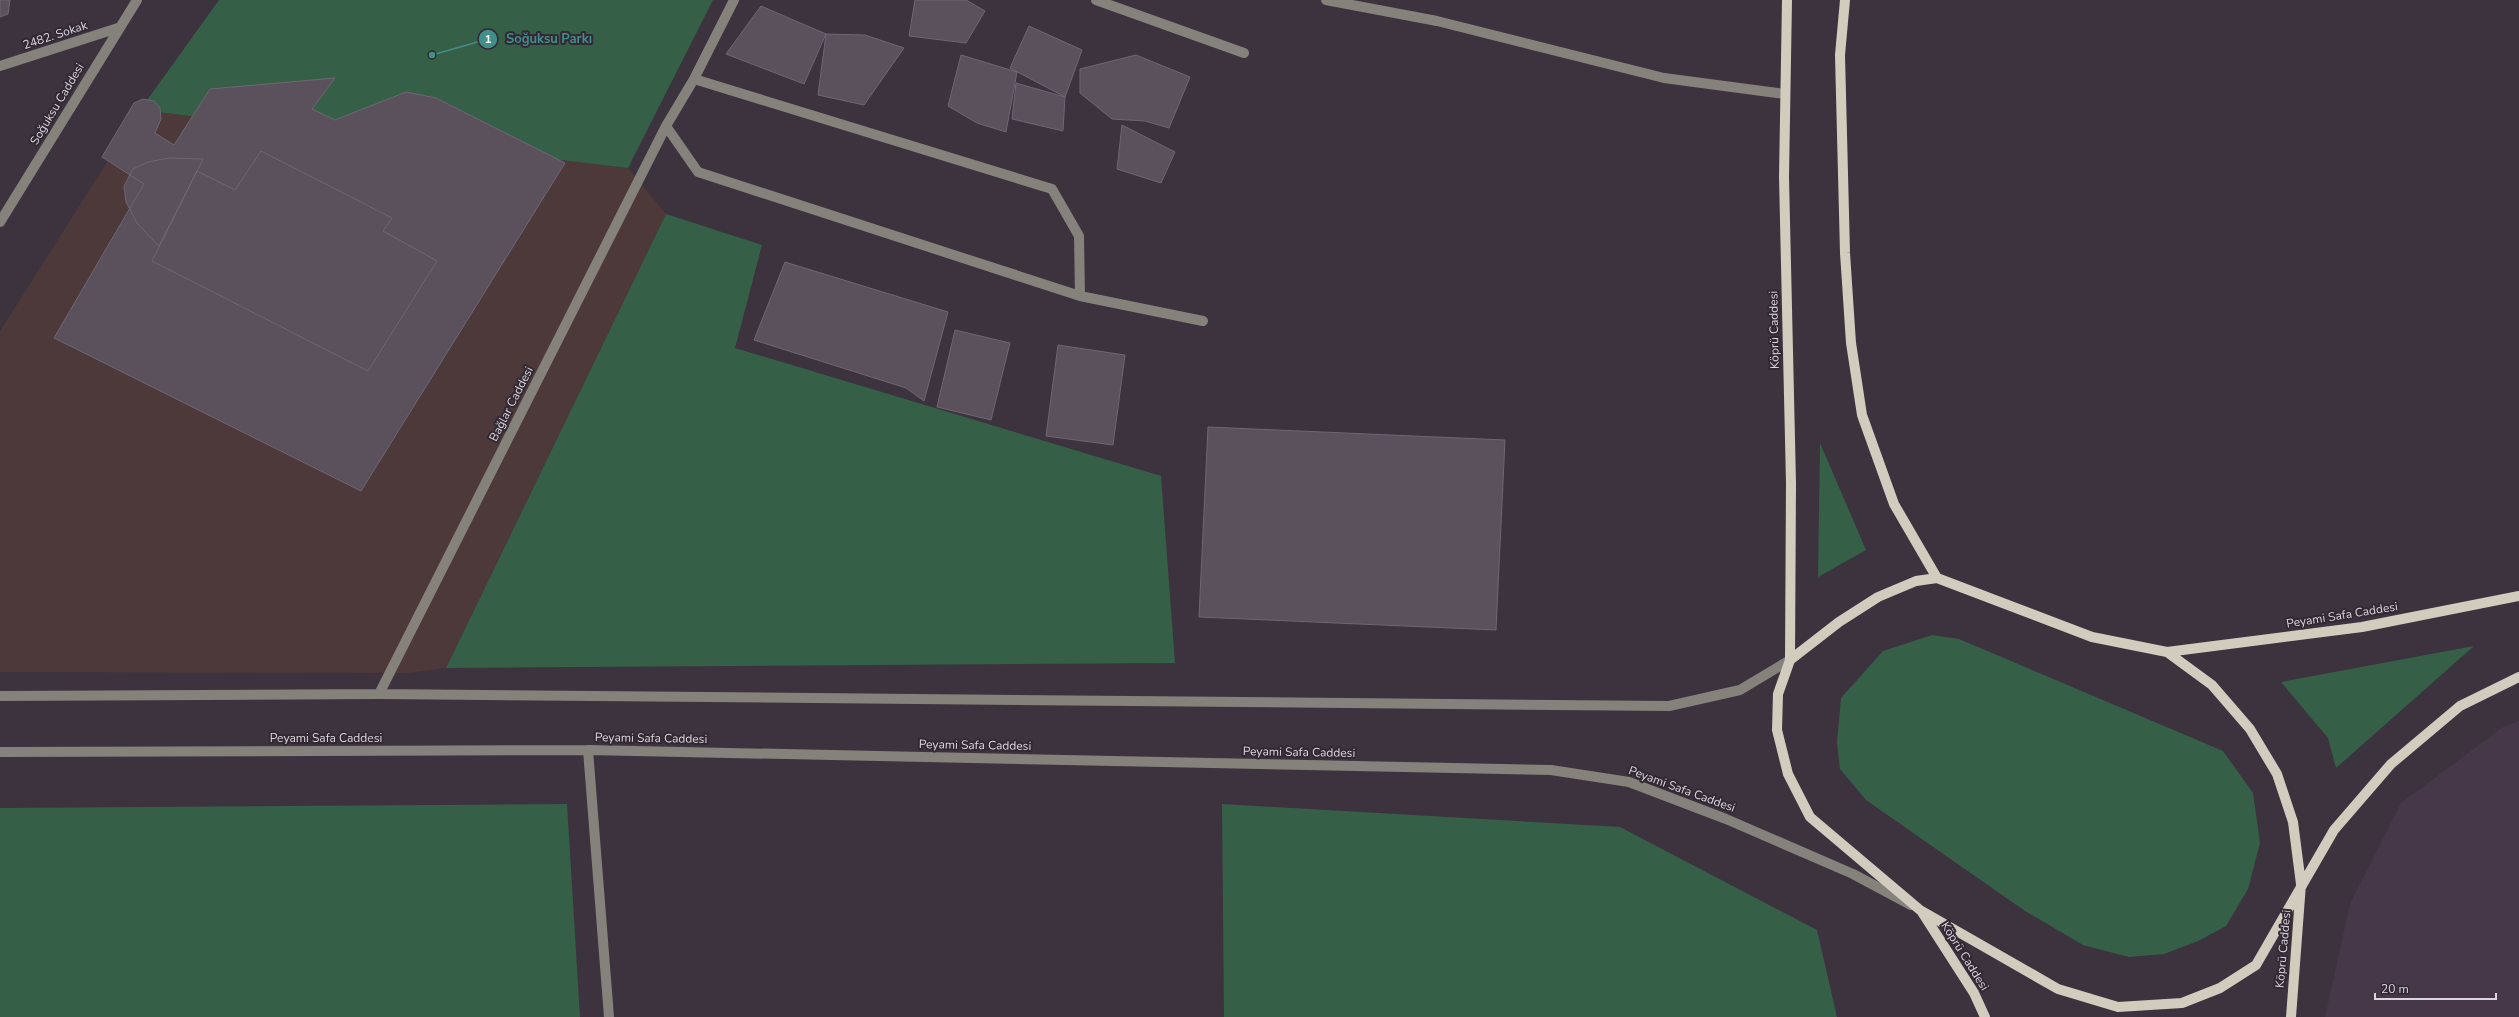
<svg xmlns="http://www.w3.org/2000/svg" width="2519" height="1017" font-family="'Nunito Sans',sans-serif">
  <rect width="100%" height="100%" fill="#3c333e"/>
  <path fill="#4d383a" d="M140,110L628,168L666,214L446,668L409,673L0,672V331Z"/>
  <path fill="#463849" d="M2519,721V1017H2325L2350,904L2401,803L2503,727Z"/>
  <path fill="#365f48" d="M219,0H713L628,168L140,110Z
    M666,214L762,245L735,348L1161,476L1175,663L446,668Z
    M1820,443L1866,550L1818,577Z
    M1932,635L1959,639L2223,751L2253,793L2260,843L2248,889L2226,926L2198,941L2164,954L2129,957L2083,945L2025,911L1866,800L1840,769L1837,742L1841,698L1883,651Z
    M2474,646L2336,768L2328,738L2281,682Z
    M567,804L580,1017H0V808Z
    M1222,804L1620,827L1817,930L1837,1017H1224Z"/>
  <path fill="#5a515d" stroke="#706673" d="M0,0H10L8,14L0,17Z
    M915,0H966L985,11L966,43L909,36Z
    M761,6L826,34L804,84L726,54Z
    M1029,26L1082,50L1065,97L1010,68Z
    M826,34L865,35L904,48L864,105L818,95Z
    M961,55L1017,72L1006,132L977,123L948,106Z
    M1136,55L1190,77L1169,128L1145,121L1112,119L1080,93V69Z
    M335,78L312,109L335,120L406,92L436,98L565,163L361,491L54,338L144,184L102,157L134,103L143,99L154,101L160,108L161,119L155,133L174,145L210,89Z
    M1016,83L1065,97L1063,131L1012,119Z
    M1122,125L1175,152L1161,183L1117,169Z
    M261,151L392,218L383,231L437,261L368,371L152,261L197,171L235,190Z
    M169,158L203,159L159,246L137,223L126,202L124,186L133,169L148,162Z
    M785,262L948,312L924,401L906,388L754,340Z
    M955,330L1010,343L991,420L937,407Z
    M1058,345L1125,355L1113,445L1046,436Z
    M1208,427L1505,440L1496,630L1199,617Z"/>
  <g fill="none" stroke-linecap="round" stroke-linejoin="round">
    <path stroke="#84827b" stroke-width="10" d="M734,0L694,79L666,126L698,172L1080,296L1203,321
      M1096,0L1244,53
      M1326,0L1437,21L1664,78L1785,94
      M0,66L118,28
      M694,79L1052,189L1079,236L1080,296
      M0,222L137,0
      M379,694L666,126
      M0,696L379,694L1669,706L1740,690L1790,660
      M588,750L609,1017
      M0,752L588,750L1551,770L1629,782L1726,819L1853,874L1911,905"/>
    <path stroke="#d2ccbf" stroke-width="10" d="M1787,0L1784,177L1791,483L1790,660
      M1845,0L1840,55L1845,253L1851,343L1862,415L1894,504L1937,578
      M2167,652L2362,627L2519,596
      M1922,912L1974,993L1985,1017
      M2291,1017L2301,884L2293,822L2277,774L2250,729L2212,685L2167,652L2092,637L1937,578L1916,581L1878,597L1839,622L1790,660L1778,694L1777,730L1788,774L1810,817L1920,910L2058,989L2118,1007L2182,1003L2220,988L2256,965L2334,830L2391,764L2460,706L2519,677"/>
  </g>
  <g text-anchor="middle" stroke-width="4" stroke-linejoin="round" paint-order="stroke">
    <g font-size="12" fill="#dbd6dd" stroke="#322934">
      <text transform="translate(55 35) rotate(-18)" y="4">2482. Sokak</text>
      <text transform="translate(57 104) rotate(-59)" y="4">Soğuksu Caddesi</text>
      <text transform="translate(1774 330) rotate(-91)" y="4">Köprü Caddesi</text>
      <text transform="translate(511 404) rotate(-63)" y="4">Bağlar Caddesi</text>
      <text transform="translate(2342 615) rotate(-9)" y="4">Peyami Safa Caddesi</text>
      <text x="326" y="742">Peyami Safa Caddesi</text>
      <text transform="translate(651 738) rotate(1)" y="4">Peyami Safa Caddesi</text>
      <text transform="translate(975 745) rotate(1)" y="4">Peyami Safa Caddesi</text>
      <text transform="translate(1299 752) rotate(1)" y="4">Peyami Safa Caddesi</text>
      <text transform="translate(1682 789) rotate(20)" y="4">Peyami Safa Caddesi</text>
      <text transform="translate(2283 949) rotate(-85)" y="4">Köprü Caddesi</text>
      <text transform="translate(1965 956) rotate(58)" y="4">Köprü Caddesi</text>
    </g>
  </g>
  <path fill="none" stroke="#428e8a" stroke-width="1.5" d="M432 55L488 39"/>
  <g fill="#428e8a" stroke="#322934" stroke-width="1.5">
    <circle cx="432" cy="55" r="4"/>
    <circle cx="488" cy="39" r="10"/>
  </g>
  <g font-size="12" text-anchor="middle" font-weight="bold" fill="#fff">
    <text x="488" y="43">1</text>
  </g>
  <g font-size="13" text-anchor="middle" font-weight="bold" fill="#428e8a" stroke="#322934" stroke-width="4" stroke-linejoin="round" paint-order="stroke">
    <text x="549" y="43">Soğuksu Parkı</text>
  </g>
  <path d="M2375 993v6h121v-6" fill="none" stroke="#dbd6dd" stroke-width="2"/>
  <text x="2381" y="993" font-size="12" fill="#dbd6dd" stroke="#322934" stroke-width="3" paint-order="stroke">20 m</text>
</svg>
